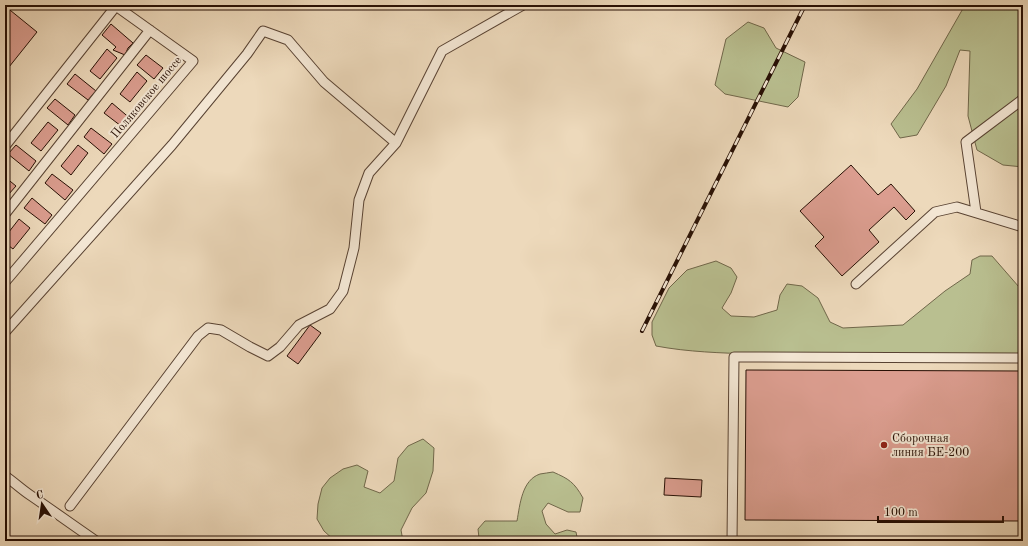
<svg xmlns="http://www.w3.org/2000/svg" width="1028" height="546" font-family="'Old Standard TT',serif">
  <rect width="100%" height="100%" fill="#edd9bb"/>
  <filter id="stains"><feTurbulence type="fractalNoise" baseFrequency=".005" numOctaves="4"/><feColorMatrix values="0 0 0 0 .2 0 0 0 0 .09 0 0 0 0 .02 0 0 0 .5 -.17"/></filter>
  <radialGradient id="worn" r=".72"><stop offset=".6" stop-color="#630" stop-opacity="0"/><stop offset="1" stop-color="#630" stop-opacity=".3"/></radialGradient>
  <path fill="#b9bf90" stroke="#70674a" d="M965,5H1023V167L1003,165L977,150L968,116L970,51L960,50L946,86L917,135L900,138L891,124L917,89Z
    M748,22L764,28L776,48L805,62L798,97L788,107L725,94L715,85L726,39Z
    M980,256H992L1019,287H1023V354H754C721,353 688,352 656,346L652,335V322L669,288L687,270L716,261L731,268L737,277L731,293L722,308L731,316L754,317L777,310L780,295L787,284L802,286L818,298L830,322L843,328L903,325L945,291L970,274L972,260Z
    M423,439L434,448L433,471L426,493L412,508L401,530L403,541H335L324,531L317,519L318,504L322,488L330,478L343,469L357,465L368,471L364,487L380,493L394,481L398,458L408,446Z
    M553,472C569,479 574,482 583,498L580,512H568L548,503L542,511L546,524L555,534L567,530L576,532L577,537L575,541H482L479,538L478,529L485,521H517C520,504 522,480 540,474C544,473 549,473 553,472Z"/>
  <path fill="#db9d8f" stroke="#270f04" d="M5,6L37,32L5,72Z
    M111,24L133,43L128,48L125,55L113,50L116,47L102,35Z
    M107,49L117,58L100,79L90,71Z
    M146,55L163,68L154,79L137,65Z
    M137,72L147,81L130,102L120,94Z
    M75,74L96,91L88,100L67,84Z
    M55,99L75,115L68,125L47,108Z
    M112,103L132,120L125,129L104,113Z
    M48,122L58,130L41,151L31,143Z
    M91,128L112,144L104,154L84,137Z
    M16,145L36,161L29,171L8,154Z
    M78,145L88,153L71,175L61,166Z
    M851,165L878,195L891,184L915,211L906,220L894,207L869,230L879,242L842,276L815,246L824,237L800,211Z
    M52,174L73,190L65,200L45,183Z
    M5,177L16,186L8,195L5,192Z
    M32,198L52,215L45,224L24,208Z
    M19,219L30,228L13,249L5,243V237Z
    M310,325L321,333L298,364L287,356Z
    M746,370L1023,371V521L745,520Z
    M665,478L702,480L701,497L664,495Z"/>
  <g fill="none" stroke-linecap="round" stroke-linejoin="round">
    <defs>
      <path id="minor" d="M5,146L116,6L193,61L5,282
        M976,212L966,142L1023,99
        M5,214L150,30
        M856,284L935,212L957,207L1023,227
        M5,332L172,145L247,54L263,31L288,40L324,82L396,143
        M5,476C14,482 21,489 30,495C52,510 74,526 96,541
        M70,506L198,336L208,328L221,330L250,347L268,356L280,347L299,325L330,309L343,291L354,248L359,200L369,173L396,143L442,51L523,5
        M732,541L734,357L1023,358"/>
    </defs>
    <use href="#minor" stroke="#584232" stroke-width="11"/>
    <use href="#minor" stroke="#f3e6d3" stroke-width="9"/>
    <defs>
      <path id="rail" d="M642,331L805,5"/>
    </defs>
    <use href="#rail" stroke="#270f04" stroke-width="4"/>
    <use href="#rail" stroke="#f3e6d3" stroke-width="2.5" stroke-dasharray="8" stroke-linecap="butt"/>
  </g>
  <circle fill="#8f2418" stroke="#f3e6d3" stroke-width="1.5" cx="884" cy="445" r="4"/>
  <g text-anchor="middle" stroke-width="4" stroke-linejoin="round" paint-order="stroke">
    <g font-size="12" fill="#270f04" stroke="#f3e6d3">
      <text transform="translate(146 97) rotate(-50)" y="4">Поляковское шоссе</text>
    </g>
    <g font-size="12" fill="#270f04" stroke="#f3e6d3" text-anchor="start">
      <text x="892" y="442">Сборочная<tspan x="892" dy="14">линия БЕ-200</tspan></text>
    </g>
  </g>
  <rect width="1028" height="546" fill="none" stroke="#edd9bb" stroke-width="20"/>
  <rect x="6" y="6" width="1016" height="534" fill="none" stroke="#270f04" stroke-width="2"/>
  <rect x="10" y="10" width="1008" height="526" fill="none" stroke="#270f04"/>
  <g transform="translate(42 504) rotate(347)" stroke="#f3e6d3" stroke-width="3" paint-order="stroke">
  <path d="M0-3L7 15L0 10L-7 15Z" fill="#270f04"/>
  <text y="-6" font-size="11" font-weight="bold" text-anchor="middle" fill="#270f04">С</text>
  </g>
  <path d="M878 516v6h125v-6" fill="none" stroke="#270f04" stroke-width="2"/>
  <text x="884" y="516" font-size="12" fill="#270f04" stroke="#f3e6d3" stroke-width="3" paint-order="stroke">100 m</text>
  <rect width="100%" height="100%" filter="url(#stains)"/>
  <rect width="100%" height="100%" fill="url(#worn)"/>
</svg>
